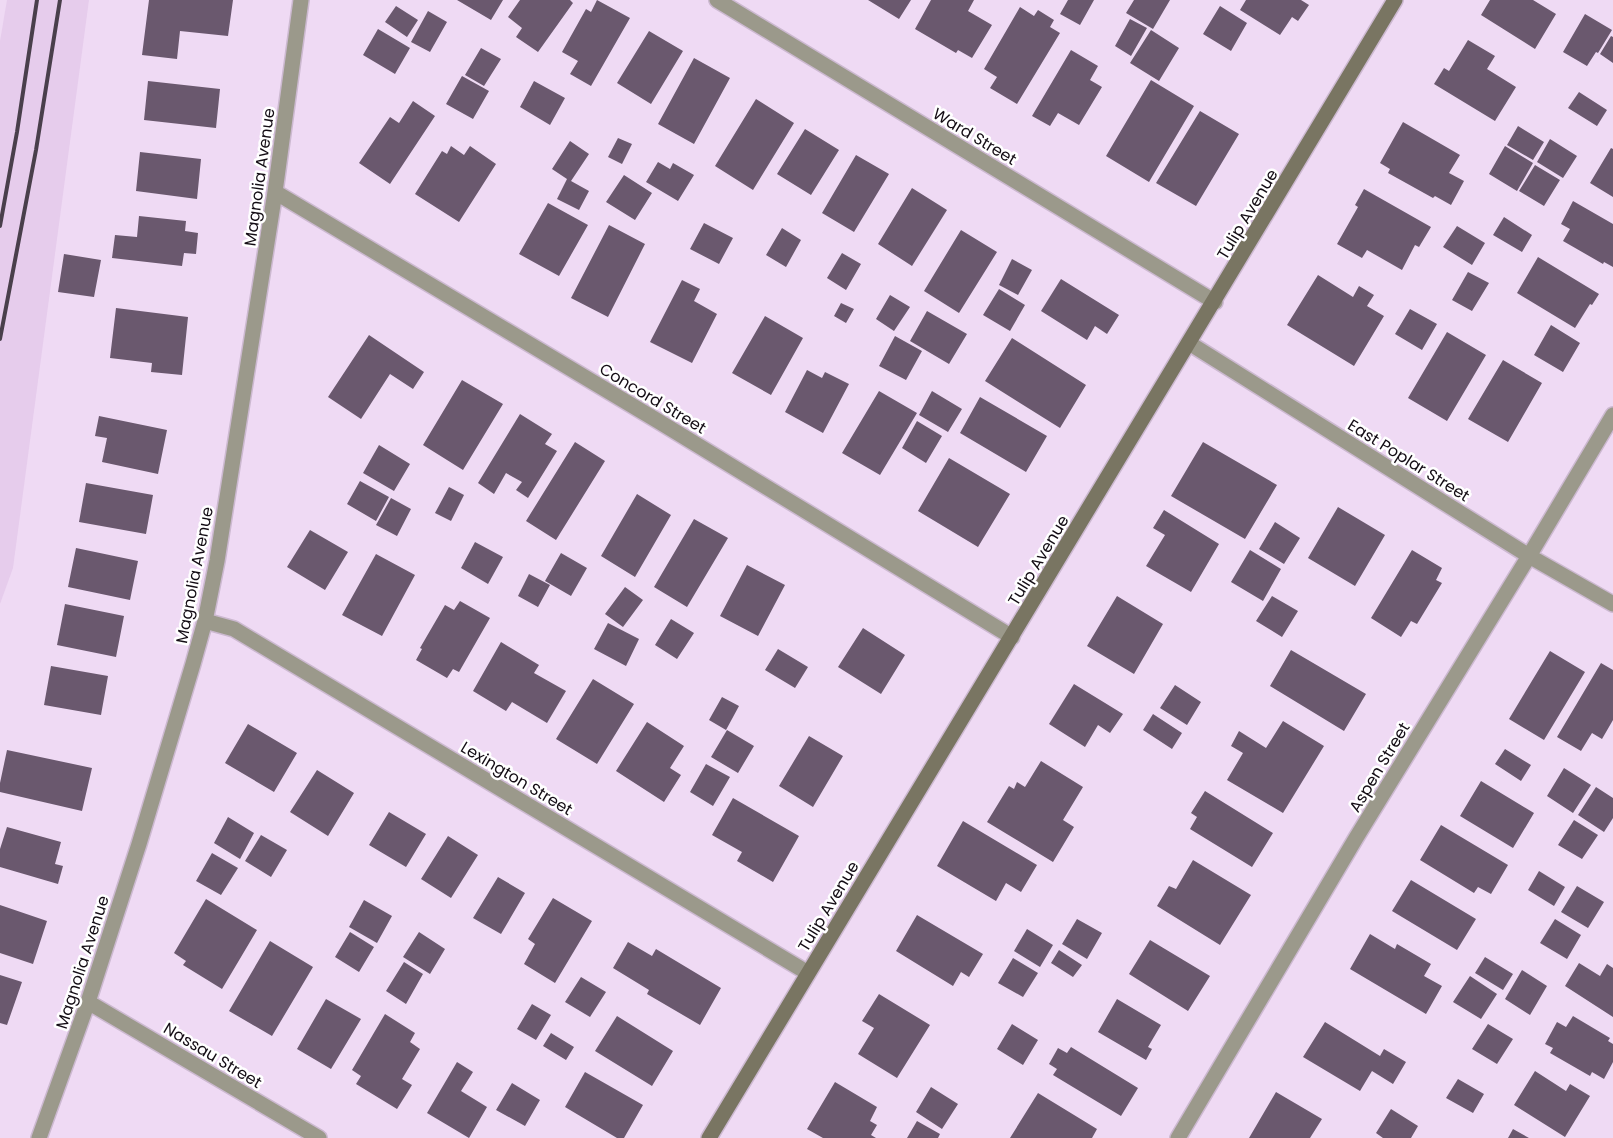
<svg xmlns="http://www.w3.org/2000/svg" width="1613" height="1138" font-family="Poppins,sans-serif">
  <rect width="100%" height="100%" fill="#efdaf4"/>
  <path fill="#e6ccec" d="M7,0H89L13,568L0,604V41Z"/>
  <path fill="#6a586e" d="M149,0H233L228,36L180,31L177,59L142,55Z
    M457,0H503L491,20Z
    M520,0H570L573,3L538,52L516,37L522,28L508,17Z
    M597,0L630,18L591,86L570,74L578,61L562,52L586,9L591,12Z
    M868,0H911L899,19Z
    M931,0H974L968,11L992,25L972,58L958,50L956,53L915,29Z
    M1068,0H1094L1080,25L1060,14Z
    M1134,0H1170L1153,29L1126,13Z
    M1246,0H1301L1309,5L1298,21L1292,17L1280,35L1240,10Z
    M1490,0H1533L1556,14L1535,49L1481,15Z
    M396,6L418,20L407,37L385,22Z
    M1220,6L1247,23L1231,51L1203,34Z
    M1020,7L1034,16L1038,10L1054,20L1050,27L1060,33L1017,104L990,88L997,77L984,69Z
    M428,11L447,22L430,52L411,42Z
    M1585,14L1612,30L1598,53L1596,52L1587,66L1563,52Z
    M1130,19L1147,28L1131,56L1115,46Z
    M378,29L410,48L395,74L363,55Z
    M1151,30L1179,48L1159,81L1130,63Z
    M649,31L683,51L651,104L617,83Z
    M1611,36L1613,37V63L1600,54Z
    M1468,40L1495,56L1487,69L1516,87L1495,121L1434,84L1444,68L1449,71Z
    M481,48L501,59L484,86L465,75Z
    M1071,50L1098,66L1090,80L1102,87L1079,125L1058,113L1050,126L1032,116Z
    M694,58L730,78L694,144L658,124Z
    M462,76L489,91L473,119L446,104Z
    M1151,80L1194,106L1149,182L1106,156Z
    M148,81L220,89L216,128L144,120Z
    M534,81L565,98L550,125L520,107Z
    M1579,92L1607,110L1597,126L1568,108Z
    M756,99L794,123L753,190L715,166Z
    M413,101L435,116L390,184L359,163L390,117L399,123Z
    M1200,111L1239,134L1196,206L1156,183Z
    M1403,122L1460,155L1449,173L1464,181L1451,205L1435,196L1433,198L1388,173L1390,169L1380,163Z
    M1518,126L1544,142L1533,160L1507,145Z
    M805,129L839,150L811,195L777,174Z
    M618,138L632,144L622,164L608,157Z
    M1550,139L1577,156L1563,178L1537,162Z
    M570,141L589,154L571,181L589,191L579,210L557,199L567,179L552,169Z
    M451,146L464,155L470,146L496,164L459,222L415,194L442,151L447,154Z
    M1505,146L1533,163L1517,191L1489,174Z
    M1611,148L1613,149V197L1590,183Z
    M140,152L201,159L197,199L136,191Z
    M856,155L889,174L854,232L822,213Z
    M658,162L670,169L673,163L694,175L678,201L646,182Z
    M1535,165L1560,180L1544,206L1519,191Z
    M624,175L652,193L635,220L606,202Z
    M912,188L947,210L912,266L878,244Z
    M1364,189L1431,227L1419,247L1415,245L1402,270L1367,250L1362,258L1337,244L1358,207L1355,205Z
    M1573,201L1613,224V267L1604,262L1603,264L1563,241L1570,229L1561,224Z
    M548,203L588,225L559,276L519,254Z
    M139,216L186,221L185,231L198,233L196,254L184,253L182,266L112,258L115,235L137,237Z
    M1504,217L1532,235L1522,252L1493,235Z
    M704,223L733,238L719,264L690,249Z
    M609,225L645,244L608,317L571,298Z
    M1457,226L1485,243L1472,265L1443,247Z
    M782,228L801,240L786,267L766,255Z
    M961,230L997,252L959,313L924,291Z
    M842,253L861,264L846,290L827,278Z
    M64,254L101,260L94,297L58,292Z
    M1538,257L1599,294L1592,305L1590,304L1575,328L1517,293Z
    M1012,259L1032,270L1018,295L999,285Z
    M1468,272L1489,283L1472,311L1452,300Z
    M1318,275L1353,297L1359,286L1374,295L1367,306L1384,316L1354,366L1287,325Z
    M1061,279L1119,315L1107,334L1095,326L1087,340L1041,311Z
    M682,280L700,289L694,301L717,314L692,363L650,342Z
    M999,289L1025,305L1010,331L983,315Z
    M890,295L910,307L894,331L876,319Z
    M841,303L854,309L846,323L834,316Z
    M116,308L188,317L182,375L151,372L152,363L110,358Z
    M1410,309L1437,324L1422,350L1395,334Z
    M927,311L967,334L949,364L910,341Z
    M765,316L803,338L771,395L732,373Z
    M1551,325L1580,343L1563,372L1534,355Z
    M1447,332L1486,355L1447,421L1408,398Z
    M369,335L424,372L413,389L390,374L361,419L328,397Z
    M895,336L922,351L906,380L879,366Z
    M1012,338L1086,385L1060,428L985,381Z
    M1503,360L1542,383L1508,442L1468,419Z
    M807,370L822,378L825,372L849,384L823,433L785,412Z
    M462,380L503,404L463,470L423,445Z
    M879,391L917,413L880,475L842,453Z
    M932,391L962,409L948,432L919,415Z
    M980,397L1047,436L1026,472L960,433Z
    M520,414L552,434L545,444L557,451L528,498L516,490L522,482L506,473L494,494L478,483Z
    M99,416L167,430L158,474L102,462L107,438L95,436Z
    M917,421L942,436L926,463L902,448Z
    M575,442L605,461L556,540L526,521Z
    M1203,442L1277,485L1245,539L1171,496Z
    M379,445L410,464L394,491L363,473Z
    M949,458L1010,494L978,547L918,511Z
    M360,481L389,497L376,521L347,504Z
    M86,483L153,495L146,534L79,522Z
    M449,487L464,495L451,521L435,513Z
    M637,494L671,515L635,577L601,556Z
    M391,498L411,509L397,536L376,525Z
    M1338,507L1385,535L1355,586L1308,558Z
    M1164,510L1219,544L1191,592L1146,566L1165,535L1153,528Z
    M694,519L728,538L687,607L654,587Z
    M1275,522L1300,538L1284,564L1259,549Z
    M310,530L348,552L325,590L287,567Z
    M475,542L503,557L488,584L461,568Z
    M76,548L138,561L130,600L68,587Z
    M1250,550L1281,569L1263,601L1231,582Z
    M1412,550L1442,568L1436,580L1442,583L1417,624L1411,621L1401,637L1371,618Z
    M561,553L587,568L571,596L545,581Z
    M376,554L415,575L382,636L342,615Z
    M747,565L785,585L758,636L720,616Z
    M529,574L550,585L538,607L518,596Z
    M625,587L643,600L623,627L605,614Z
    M1117,596L1163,624L1134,674L1087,646Z
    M1272,596L1298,611L1282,637L1256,621Z
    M460,601L490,618L459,672L453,669L447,678L416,660L422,649L420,648L445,605L454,610Z
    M65,604L124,616L116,657L57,645Z
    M671,619L694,633L677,659L655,645Z
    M608,623L639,639L626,666L594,649Z
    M863,628L905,655L881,694L838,667Z
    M501,642L539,665L534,673L566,691L547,723L512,702L506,711L473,691Z
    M778,649L808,667L795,688L765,670Z
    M1291,650L1366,694L1344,731L1270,686Z
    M1550,651L1585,672L1544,740L1509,719Z
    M1601,663L1613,670V720L1602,739L1592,733L1581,751L1557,737Z
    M51,666L108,676L101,715L44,705Z
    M593,679L634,704L597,764L556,739Z
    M1074,684L1123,714L1110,733L1098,725L1085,747L1049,724Z
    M1175,685L1201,702L1187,725L1160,708Z
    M722,697L739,706L726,730L709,720Z
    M1153,714L1182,733L1172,749L1143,730Z
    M1283,721L1324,746L1283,813L1227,780L1243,753L1231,746L1239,731L1266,748Z
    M647,722L684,746L670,768L681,775L664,802L616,771Z
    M248,724L297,753L274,792L225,763Z
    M727,730L754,746L738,773L711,757Z
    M809,736L843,756L813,807L779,786Z
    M1505,749L1531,765L1521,781L1495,764Z
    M7,750L92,768L82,811L0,792V783Z
    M1041,761L1083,787L1063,820L1074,827L1053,862L987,822L1009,786L1014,789L1017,782L1025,787Z
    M706,764L730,777L713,806L690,792Z
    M1564,768L1591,785L1573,813L1547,796Z
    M317,770L354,793L328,836L290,812Z
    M1481,781L1534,813L1513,848L1460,816Z
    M1596,787L1613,798V818L1604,832L1578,815Z
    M1205,791L1273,833L1252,867L1190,829L1197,817L1191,813Z
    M733,798L799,836L773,882L737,861L742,852L712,835Z
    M389,812L426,834L406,867L369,845Z
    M228,817L254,833L240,859L214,843Z
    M1574,820L1598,835L1582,859L1558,845Z
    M963,821L1037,865L1021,892L1006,883L996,901L937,866Z
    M1441,825L1508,865L1491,894L1478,887L1474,893L1420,860Z
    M7,827L61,842L55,864L63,866L58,884L0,867V849Z
    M261,835L287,850L271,877L245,861Z
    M448,836L478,855L451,898L421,879Z
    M212,853L238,868L221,895L196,881Z
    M1193,860L1251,895L1220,945L1157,906L1169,886L1176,889Z
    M1539,871L1565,887L1554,906L1528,890Z
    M498,877L525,893L501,934L473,918Z
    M1411,880L1476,919L1457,950L1392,911Z
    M1577,886L1604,902L1588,928L1561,912Z
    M553,898L592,921L555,983L524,964L535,944L528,939Z
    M206,899L257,930L222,989L183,965L186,961L174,953Z
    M364,900L392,916L377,943L349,927Z
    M0,905L47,921L33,964L0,953Z
    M917,915L983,954L969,977L961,972L953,986L896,951Z
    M1077,919L1102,933L1087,959L1062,944Z
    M1555,919L1581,935L1567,959L1540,943Z
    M1027,929L1053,945L1040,967L1014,951Z
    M350,932L374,947L359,972L335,957Z
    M419,932L445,949L430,974L403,957Z
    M1370,934L1395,949L1397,944L1431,964L1424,976L1442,986L1426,1014L1350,969Z
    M1150,940L1210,976L1188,1011L1129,974Z
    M270,941L313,967L272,1036L229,1011Z
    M628,942L652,956L656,949L721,988L700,1025L647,994L649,990L613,968Z
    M1059,950L1082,965L1073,977L1051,963Z
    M1485,957L1513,974L1503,990L1475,973Z
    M1013,958L1038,973L1023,997L998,983Z
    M404,962L423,974L406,1004L386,991Z
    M1579,963L1600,976L1607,964L1613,968V1017L1565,986Z
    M1522,970L1547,986L1530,1015L1505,999Z
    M0,975L22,982L7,1025L0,1023Z
    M1470,976L1497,994L1481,1019L1453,1002Z
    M581,977L606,992L590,1017L565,1002Z
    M879,994L930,1025L897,1078L858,1054L874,1028L862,1021Z
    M326,999L361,1019L331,1069L297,1049Z
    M1117,999L1161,1025L1148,1047L1152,1049L1146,1060L1098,1032Z
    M532,1004L551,1015L536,1040L517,1029Z
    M385,1014L415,1033L410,1042L420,1049L402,1079L412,1085L397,1109L356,1084L361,1076L352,1070Z
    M617,1016L673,1051L652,1086L595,1051Z
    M1573,1016L1610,1038L1608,1041L1613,1044V1062L1604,1079L1592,1072L1590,1076L1550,1053L1553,1048L1545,1044L1557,1022L1566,1027Z
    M1325,1022L1380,1056L1384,1049L1406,1062L1393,1084L1372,1071L1360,1091L1303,1057Z
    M1012,1024L1038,1040L1023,1065L997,1049Z
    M1488,1024L1513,1039L1497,1064L1472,1049Z
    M551,1033L574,1047L566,1060L543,1046Z
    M1071,1047L1138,1088L1121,1116L1053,1075L1057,1069L1049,1064L1058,1048L1067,1053Z
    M457,1062L473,1072L461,1091L487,1107L469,1138L427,1113Z
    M1535,1071L1566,1091L1570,1084L1590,1096L1565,1137L1514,1105Z
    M585,1072L643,1105L624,1138H617L565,1107Z
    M1458,1079L1484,1094L1473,1113L1446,1098Z
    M835,1082L877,1107L870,1121L877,1125L871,1135L876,1138H823L807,1129Z
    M512,1083L540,1100L525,1126L496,1110Z
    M931,1087L958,1104L942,1129L916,1112Z
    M1276,1092L1322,1119L1310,1138H1249Z
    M1038,1093L1097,1129L1092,1138H1010Z
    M1391,1109L1418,1126L1411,1138H1383L1376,1133Z
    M917,1121L940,1134L938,1138H907Z
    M1513,1129L1529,1138H1508Z"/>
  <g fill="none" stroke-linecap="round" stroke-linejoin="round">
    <defs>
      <path id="street" d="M717,0L1215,302
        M275,192L658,421L1012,637
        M1189,343L1529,556L1613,604
        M205,621L234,629L808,973
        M88,1002L319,1138
        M39,1138L88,1002L139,844L193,664L205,621L217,561L275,192L301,0
        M1178,1138L1356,838L1529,556L1613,415"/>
      <path id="secondary" d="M709,1138L1395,0"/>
    </defs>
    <use href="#street" stroke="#ccb9d0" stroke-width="18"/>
    <use href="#secondary" stroke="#ccb9d0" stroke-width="18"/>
    <use href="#street" stroke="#9b998b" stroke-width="15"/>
    <use href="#secondary" stroke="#797562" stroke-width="15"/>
    <path stroke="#493f4b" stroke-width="4" d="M0,226L17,132L37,0
      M0,339L36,150L60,0"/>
  </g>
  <g text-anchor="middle" stroke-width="5" stroke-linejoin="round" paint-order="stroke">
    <g font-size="16" fill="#130c14" stroke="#fff">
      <text transform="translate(975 136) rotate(31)" y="6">Ward Street</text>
      <text transform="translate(259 177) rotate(-82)" y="6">Magnolia Avenue</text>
      <text transform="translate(1247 214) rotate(-59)" y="6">Tulip Avenue</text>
      <text transform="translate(653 398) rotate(31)" y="6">Concord Street</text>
      <text transform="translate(1409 460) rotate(32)" y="6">East Poplar Street</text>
      <text transform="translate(1038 560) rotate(-59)" y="6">Tulip Avenue</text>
      <text transform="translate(194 575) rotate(-79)" y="6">Magnolia Avenue</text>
      <text transform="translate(1379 767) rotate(-59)" y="6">Aspen Street</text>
      <text transform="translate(517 778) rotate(31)" y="6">Lexington Street</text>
      <text transform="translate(828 906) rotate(-59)" y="6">Tulip Avenue</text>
      <text transform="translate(82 962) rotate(-72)" y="6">Magnolia Avenue</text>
      <text transform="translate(213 1055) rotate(31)" y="6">Nassau Street</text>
    </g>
  </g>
</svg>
